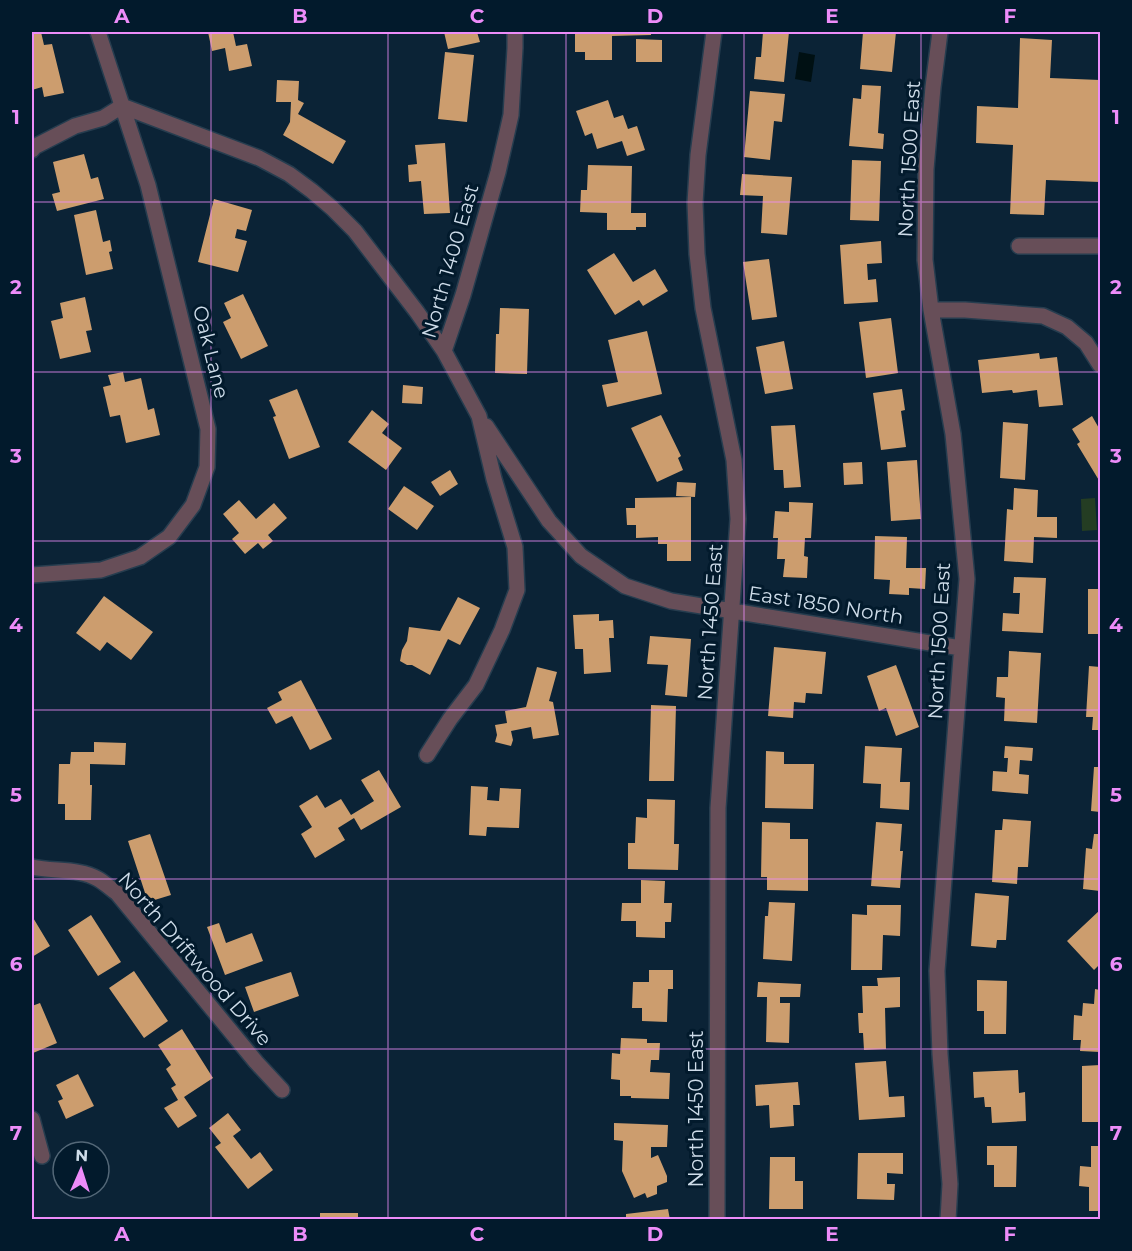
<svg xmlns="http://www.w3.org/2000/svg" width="1132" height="1251" font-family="Montserrat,sans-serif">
  <rect width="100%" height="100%" fill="#0b2336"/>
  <path fill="#243d23" d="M1095,498L1097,530L1082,531L1081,499Z"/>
  <path fill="#001013" d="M799,52L815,55L811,82L795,79Z"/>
  <path fill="#cc9d6e" d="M41,32L44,45L52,44L64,93L44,97L42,87L32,90V34Z
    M208,32H233L236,46L247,44L252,66L229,71L225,48L212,51Z
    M444,32H477L480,42L448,49Z
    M575,32H651V35L612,36V60H585V52H575Z
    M763,32H789L784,82L754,79L756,57H761Z
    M863,32H896L892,72L860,69Z
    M1020,38L1052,40L1050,78L1100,80V182L1046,180L1044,215L1010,214L1013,145L976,143L977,106L1018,108Z
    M636,39L662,40V62H636Z
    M445,52L474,55L467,122L438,119Z
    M277,80L299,81L298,100L304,103L298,114L346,141L333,164L283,135L290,122L291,102H276Z
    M862,85L881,86L878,133L884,134L883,149L849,146L853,98L861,99Z
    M750,91L785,94L782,122L774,121L770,160L744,157Z
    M608,100L614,118L623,115L628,129L637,126L645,150L627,156L622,141L597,149L592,133L585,136L576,111Z
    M445,143L450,213L424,214L421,181L409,182L408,165L417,164L415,145Z
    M84,154L91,179L98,177L104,199L57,211L52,194L60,192L53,162Z
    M852,160L881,161L879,221L850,220Z
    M588,165L632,166L631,213H646V227H636V230H607V213L580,212L581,190H587Z
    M742,174L792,177L787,235L761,233L763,196L740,195Z
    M214,199L252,210L246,231L237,229L235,238L247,241L238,272L198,262Z
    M96,210L103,242L110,240L112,251L109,252L113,269L86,275L74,215Z
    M881,241L882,263L867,264L868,280L876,279L878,302L844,304L840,245Z
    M614,253L633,282L655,269L668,291L643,306L639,300L615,315L587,270Z
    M769,259L777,317L752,320L743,262Z
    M243,294L268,346L241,359L223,322L231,318L224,303Z
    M85,297L92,330L86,331L91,352L60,359L51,321L63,318L60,303Z
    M500,308L529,309L527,374L495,373L496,334H499Z
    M891,318L898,373L866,378L859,322Z
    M647,331L662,394L607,407L602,385L618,382L608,340Z
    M784,341L793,389L765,394L756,347Z
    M1039,353L1040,359L1057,357L1063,405L1039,407L1037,390L1013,393L1012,390L982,393L978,360Z
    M123,372L125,382L141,378L148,410L154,408L160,435L126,443L120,415L110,417L103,387L111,385L108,375Z
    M403,385L423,387L422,404L402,403Z
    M297,389L320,447L289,459L273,417L276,416L269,400Z
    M902,389L905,410L901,411L906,447L881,450L873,393Z
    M372,410L389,424L382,433L402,448L386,470L348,442Z
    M661,415L681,456L678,458L683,470L657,482L631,428Z
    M1092,416L1100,430V482L1077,444L1080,442L1072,429Z
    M1003,422L1028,424L1025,480L1000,478Z
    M795,425L801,487L784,488L783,470H774L771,426Z
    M917,460L921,519L891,521L887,462Z
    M862,462L863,484L844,485L843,463Z
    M450,470L458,484L440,496L431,482Z
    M677,482L696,483L695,497L676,496Z
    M404,486L434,506L417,530L388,509Z
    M1014,488L1038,490L1037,517H1057V538L1034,537L1033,563L1004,561L1007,509L1013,510Z
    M691,497V561H667V544H658V537L636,538V525H627L626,508H635V498Z
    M239,500L256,519L274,503L287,518L268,535L273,541L263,549L258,543L245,554L232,539L239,533L223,514Z
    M789,502L813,503L811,538H805L804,556L808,557L807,578L783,577L785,559H777L778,538H773L775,511L789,512Z
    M875,536L907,537L906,568H926L925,589L909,588V595L889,594L890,580L874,579Z
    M1014,577L1046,578L1043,633L1002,631L1003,613L1019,614L1020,593H1013Z
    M1088,589H1100V634H1088Z
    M104,596L153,632L131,660L107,642L100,651L76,633Z
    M458,597L480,608L460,645L448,639L430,675L412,665H407L400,661L402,650L407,641L409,627L440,631Z
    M599,614V621L613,620L614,638H609L611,672L584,674L583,649H575L573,615Z
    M650,636L691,639L687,697L665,695L668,665L647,664Z
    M774,647L826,652L822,694L806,693L805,703L794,702L793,718L768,716Z
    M1009,651L1041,653L1037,723L1004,721L1005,698L996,697L997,677H1008Z
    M896,665L919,727L896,736L886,708L879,711L867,676Z
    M1089,666L1100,667V730H1092L1093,717H1086Z
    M537,667L557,672L549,701L553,702L559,735L533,739L531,727L511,731L513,740L511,746L495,742L497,735L495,725L507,723L505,711L526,707Z
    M301,680L332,739L310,750L292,716L276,724L267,708L282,700L278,692Z
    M651,705L676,706L674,781H649Z
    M94,742L126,743L125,765L90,764V785H92L91,820H65V804H58L59,764H70L71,752H94Z
    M865,746L902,748L900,782H910L909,810L880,808L881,784L863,783Z
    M1005,746L1033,748L1032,761L1020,760L1019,774L1029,775L1028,794L992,791L993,771L1007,772L1008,758H1004Z
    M766,751L784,752V764H814L813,809L765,808Z
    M1094,767H1100V812L1091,811Z
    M379,770L401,807L361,830L354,818L338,828L345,840L315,858L301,834L312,827L299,806L317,795L325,808L341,799L351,815L374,801L361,780Z
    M471,786L488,787L487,800L499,801L500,788L521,789L519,828L487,827L486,836L469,835Z
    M647,799L675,800L674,844H679L678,870L628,869V843H635L636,817L647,818Z
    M1003,819L1031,821L1028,867H1018L1017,884L992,882L995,830H1002Z
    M762,822L790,823V839H808V891L767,890V877H761Z
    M876,822L902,824L900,851H903L900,888L871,886Z
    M150,834L171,895L148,902L128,841Z
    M1094,834H1100V891L1083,889L1086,848L1092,849Z
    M641,880L665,881L664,903H672L671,922H665V938L636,937V921H621L622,903H641Z
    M975,893L1009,896L1006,940H997L996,948L971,946Z
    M769,902L795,903L792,961L763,959L765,916H768Z
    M867,905H901L900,936L883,935L882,970H851L852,914L867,915Z
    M1100,910V964L1094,970L1067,941Z
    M91,915L121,962L98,976L68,930Z
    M32,916L50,946L32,957Z
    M219,923L226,943L252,933L263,961L225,975L207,927Z
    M649,970H673V989H668L667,1022L642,1021V1008H632L633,982H649Z
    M134,971L168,1021L144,1038L109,988Z
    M291,972L299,996L254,1012L245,987Z
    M900,977V1007L885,1008L886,1049L864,1050L863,1033H859L858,1013H863L862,986H878L877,978Z
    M977,980L1007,981L1006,1034H984V1011H977Z
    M758,982L801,984L800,997H780V1003H790L789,1043L766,1042L767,997H757Z
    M1095,989L1100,990V1052L1080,1051L1081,1040H1073L1074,1015L1082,1016L1083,1003L1094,1004Z
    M40,1003L57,1043L33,1053L32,1048V1006Z
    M182,1029L213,1078L184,1097L197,1116L178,1128L164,1108L178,1100L171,1088L176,1085L166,1069L171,1065L158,1045Z
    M621,1038L647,1039V1043H660L659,1060H651L650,1072L670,1073L669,1099L631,1098V1096H620V1080L611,1079L612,1053L620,1054Z
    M886,1061L889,1097L904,1096L905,1117L859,1120L855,1063Z
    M1100,1065V1122H1082V1066Z
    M1018,1070L1019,1093L1025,1092L1026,1121L992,1123L991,1107H985L984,1097L974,1098L973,1072Z
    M78,1074L94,1106L66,1119L58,1101L63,1099L56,1085Z
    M798,1082L800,1105H793L794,1126L770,1128L769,1105L756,1106L755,1085Z
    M228,1113L241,1130L233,1136L251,1159L260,1152L273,1170L248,1189L215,1147L221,1143L209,1128Z
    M614,1123L668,1125L667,1147H651V1158L658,1155L667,1176V1182L657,1186V1194L647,1198L645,1193L634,1198L622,1171L623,1141L614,1140Z
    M987,1146H1017L1016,1187H994V1165H987Z
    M1091,1146H1100V1211H1089V1187L1079,1186L1080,1166L1091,1167Z
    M858,1153H903V1174L887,1173V1184H895L894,1200L857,1199Z
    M770,1157H795V1181H803V1209H769Z
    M668,1209L670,1220H626V1214Z
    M320,1213H358V1220H320Z"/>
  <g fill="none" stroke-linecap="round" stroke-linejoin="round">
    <defs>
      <path id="minor" d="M714,32L698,155L695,203L697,254L703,308L734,460L738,519L718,808L717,1220
        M940,32L933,87L926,169L925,260L931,310L953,434L967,579L937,971L940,1054L950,1184L948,1220
        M32,150L34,147L75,126L103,118L122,106L259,158L289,174L312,191L332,208L355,231L417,312L444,351L479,416L494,479L515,547L517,590L502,630L476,685L450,719L427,755
        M1019,246H1100
        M931,310H965L1043,316L1067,327L1086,343L1100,365
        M444,351L463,295L498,172L511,115L515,48V32
        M486,426L549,521L581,556L625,586L671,601L961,648
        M32,575L101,570L140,557L169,537L193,505L207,467L208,429L148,185L98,32
        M32,867C53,872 79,868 98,879C105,883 111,889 117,893L256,1062L282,1090
        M32,1119L42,1156"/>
    </defs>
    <use href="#minor" stroke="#263d4f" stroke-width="18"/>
    <use href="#minor" stroke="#674e58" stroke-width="15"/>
  </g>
  <path fill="none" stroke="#ed8cf9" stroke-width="1.5" stroke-opacity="0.55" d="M211,32V1220M388,32V1220M566,32V1220M744,32V1220M921,32V1220M32,202H1100M32,372H1100M32,541H1100M32,710H1100M32,879H1100M32,1049H1100"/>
  <g text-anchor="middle" stroke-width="6" stroke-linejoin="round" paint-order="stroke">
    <g font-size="20" fill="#cedce9" stroke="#021a2c">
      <text transform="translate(909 159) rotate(-87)" y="7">North 1500 East</text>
      <text transform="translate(450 261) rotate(-74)" y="7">North 1400 East</text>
      <text transform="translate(211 352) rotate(76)" y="7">Oak Lane</text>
      <text transform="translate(826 605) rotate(9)" y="7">East 1850 North</text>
      <text transform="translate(710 622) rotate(-86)" y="7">North 1450 East</text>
      <text transform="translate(939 641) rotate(-87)" y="7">North 1500 East</text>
      <text transform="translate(195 959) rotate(49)" y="7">North Driftwood Drive</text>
      <text transform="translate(696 1109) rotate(-90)" y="7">North 1450 East</text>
    </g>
  </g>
  <rect width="1132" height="1251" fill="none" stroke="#021a2c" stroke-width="66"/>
  <g transform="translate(81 1170) rotate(3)"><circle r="28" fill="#021a2c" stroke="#546878" stroke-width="1.5"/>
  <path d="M0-4.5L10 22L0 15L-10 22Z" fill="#ed8cf9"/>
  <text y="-9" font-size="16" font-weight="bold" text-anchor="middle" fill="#cedce9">N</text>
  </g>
  <rect x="33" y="33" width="1066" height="1185" fill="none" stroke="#ed8cf9" stroke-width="2"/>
  <g font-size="20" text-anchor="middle" font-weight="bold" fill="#ed8cf9">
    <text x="122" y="23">A</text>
    <text x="300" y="23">B</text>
    <text x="477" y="23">C</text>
    <text x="655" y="23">D</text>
    <text x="832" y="23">E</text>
    <text x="1010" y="23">F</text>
    <text x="16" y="124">1</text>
    <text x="1116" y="124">1</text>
    <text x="16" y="294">2</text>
    <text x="1116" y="294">2</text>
    <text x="16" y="463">3</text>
    <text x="1116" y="463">3</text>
    <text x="16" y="632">4</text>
    <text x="1116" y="632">4</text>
    <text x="16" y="802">5</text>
    <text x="1116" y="802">5</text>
    <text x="16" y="971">6</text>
    <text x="1116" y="971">6</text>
    <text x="16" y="1140">7</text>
    <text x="1116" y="1140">7</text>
    <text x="122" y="1241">A</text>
    <text x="300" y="1241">B</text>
    <text x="477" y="1241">C</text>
    <text x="655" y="1241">D</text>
    <text x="832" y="1241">E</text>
    <text x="1010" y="1241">F</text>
  </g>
</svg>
